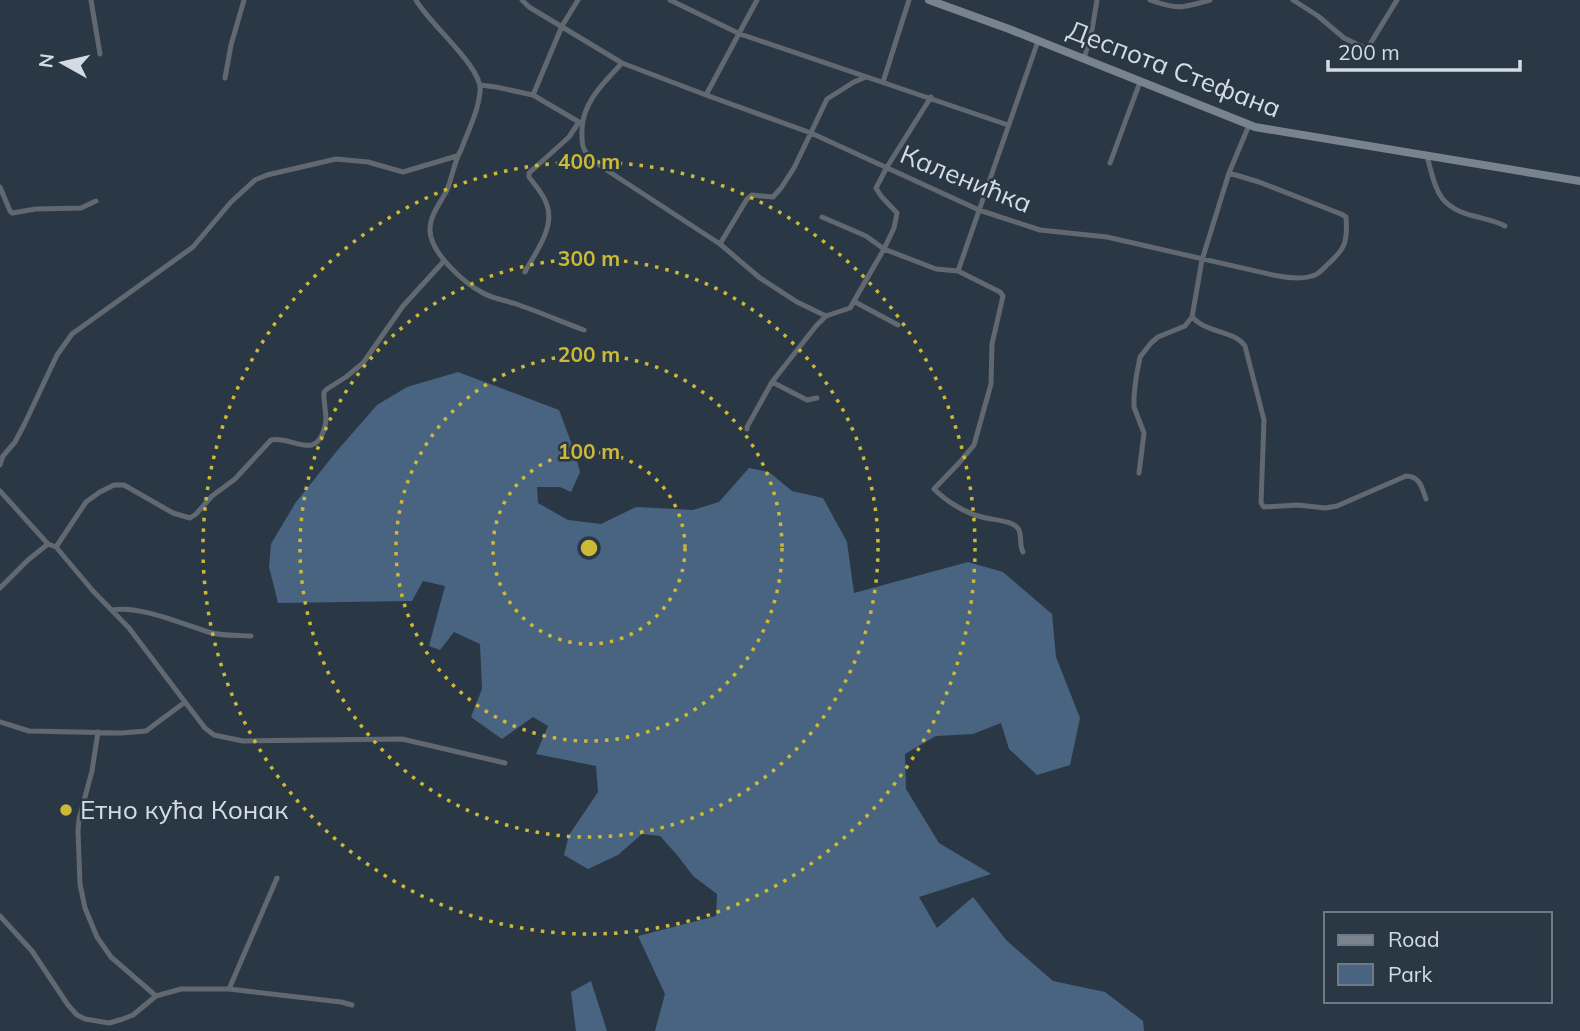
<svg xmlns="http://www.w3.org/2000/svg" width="1580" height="1031" font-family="Mulish,sans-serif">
  <rect width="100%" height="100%" fill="#2a3846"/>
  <path fill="#496480" d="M458,372L559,410L574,450L580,472L571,492L560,487H537L538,503L568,520L601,524L636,507L693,510L719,502L749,468L769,472L792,491L823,498L847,542L854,593L968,562L1003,572L1052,614L1056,657L1080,718L1070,765L1037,775L1009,749L1001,723L973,734L936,736L905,754L906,789L939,843L991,874L919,897L937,928L973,897L1006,940L1053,981L1105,992L1143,1021L1144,1031H655L665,994L638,936L716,916L717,894L693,876L678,856L660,836L642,834L618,855L588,869L564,855L569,835L598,792L596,766L536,754L548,726L533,717L502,739L471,717L482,689L480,644L454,632L440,650L429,646L445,586L423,581L412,601L278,603L269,567L271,544L296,502L309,486L336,452L377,405L407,387Z
    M591,981L607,1031H576L571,992Z"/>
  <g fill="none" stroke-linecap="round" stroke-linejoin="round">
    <path stroke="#61686f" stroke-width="5" d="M91,0L100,54
      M416,0C429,24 484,68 480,92C478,112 468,131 461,150C455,159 452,178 447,190C441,202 430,215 430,229C429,252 464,283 483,293C492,298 503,300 513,303C537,311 560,321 584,330
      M522,0L529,7L622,63L706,95L811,133L979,210L1040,230L1107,237L1273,275C1285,277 1300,280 1312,276C1318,275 1322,270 1326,266C1345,249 1348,243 1346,217L1341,214L1259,182L1229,173
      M670,0L740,34L1008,125
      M1150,0C1177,10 1183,8 1210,0
      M1293,0L1318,16L1344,38L1367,49L1397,0
      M1084,59L1092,30L1097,0
      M622,63C605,82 583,101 582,129C582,136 581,145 585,151C589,157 597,162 602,167L720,244L760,278L797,302L826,316
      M225,78L231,45L244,0
      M883,82L909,0
      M480,85L496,87L533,95L579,122
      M533,95L562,26L578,0
      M706,95L757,0
      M1427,156C1436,189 1437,207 1474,216C1484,219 1496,221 1505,226
      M1110,163L1140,82
      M0,187L10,211L12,213L36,209L81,208L96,201
      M822,217L866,236L884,249L936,269L958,271L1000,292L1003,296L992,344L991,384L974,445L959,463L934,489C946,501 965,513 982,517C992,520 1014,520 1019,530C1022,537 1019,545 1023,552
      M720,244L747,199L752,195L773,197L781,188L794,168L827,99L854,82L866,77
      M958,271L1038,41
      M525,272C535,253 555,228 547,205C544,195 536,186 529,177V173L569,137L579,122
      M855,302L898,325
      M1192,317C1196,321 1201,325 1207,327C1220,333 1236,334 1245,346L1264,420L1261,503L1264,507L1298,505L1325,508L1337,506L1406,476C1420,476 1422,488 1426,499
      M772,382L807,400L817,398
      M747,429V427L772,382L816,326L826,316L850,308L884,249L894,228L897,213L881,196L876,188L887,167L931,97
      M0,465L3,456L15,442L25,423L57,355L72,334L193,247L231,202L255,180L267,175L336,159L368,162L403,172L457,156
      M1139,473L1144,433L1134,407V396L1136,378L1140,357L1151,343L1158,337L1185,326L1192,317L1202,260L1229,173L1249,125
      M0,491L48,544L56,547L93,591L129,628L185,702L205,728L214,735L243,741L402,739L505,763
      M56,547L86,502L100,492L114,485H124L173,513L190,518L196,514L212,496L235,479L271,440C292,435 316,463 325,426C328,415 323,404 324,392L327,389L346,377L363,363L403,306L444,261
      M0,588L28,560L48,544
      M113,610C138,605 183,624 208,632C221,636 237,635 251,636
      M0,722L29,731L122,733L146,731L185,702
      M98,732L92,771L79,819L78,831L80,884L85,908L97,937L111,957L156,996
      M0,916L32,951L68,1005L77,1015L85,1019L109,1023L123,1019L133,1015L156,996L181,989H229L341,1002L352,1005
      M229,989L277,878"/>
    <path stroke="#79838e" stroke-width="8" d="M929,0L1009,29L1255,127L1580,181"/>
  </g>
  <g fill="none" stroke="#cdb938" stroke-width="3.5" stroke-dasharray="3.5 7">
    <circle cx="589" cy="548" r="96"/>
    <circle cx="589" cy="548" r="193"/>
    <circle cx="589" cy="548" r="289"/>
    <circle cx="589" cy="548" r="386"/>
  </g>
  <circle fill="#cdb938" stroke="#2a3846" stroke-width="2.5" cx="66" cy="810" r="7"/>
  <g text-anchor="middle" stroke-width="5" stroke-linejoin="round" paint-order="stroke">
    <g font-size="26" fill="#d3dce5" stroke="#2a3846">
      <text transform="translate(1174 69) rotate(21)" y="9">Деспота Стефана</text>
      <text transform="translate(966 179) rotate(22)" y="9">Каленићка</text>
    </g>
    <g font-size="26" fill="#d3dce5" stroke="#2a3846" text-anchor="start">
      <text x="80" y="819">Етно кућа Конак</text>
    </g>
  </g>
  <circle cx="589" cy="548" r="10" fill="#cdb938" stroke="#2a3846" stroke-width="3.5"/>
  <g font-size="21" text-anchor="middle" font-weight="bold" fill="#cdb938" stroke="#2a3846" stroke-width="5" stroke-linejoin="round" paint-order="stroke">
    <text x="589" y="169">400 m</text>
    <text x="589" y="266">300 m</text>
    <text x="589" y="362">200 m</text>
    <text x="589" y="459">100 m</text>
  </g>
  <rect x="1324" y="912" width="228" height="91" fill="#2a3846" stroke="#6e7a86" stroke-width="2"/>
  <rect x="1338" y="935" width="35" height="10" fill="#79838e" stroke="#6e7a86" stroke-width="2"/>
  <text x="1388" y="947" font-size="21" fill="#d3dce5">Road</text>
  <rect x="1338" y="964" width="35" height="21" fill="#496480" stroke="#6e7a86" stroke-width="2"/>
  <text x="1388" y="982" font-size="21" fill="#d3dce5">Park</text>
  <g transform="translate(63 63) rotate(278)" stroke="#2a3846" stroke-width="5" paint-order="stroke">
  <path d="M0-5L12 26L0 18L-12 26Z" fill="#d3dce5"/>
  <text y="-10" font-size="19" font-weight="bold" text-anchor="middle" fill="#d3dce5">N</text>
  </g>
  <path d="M1328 60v10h192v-10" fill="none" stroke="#d3dce5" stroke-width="3.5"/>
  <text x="1338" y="60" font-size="21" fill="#d3dce5" stroke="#2a3846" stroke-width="5" paint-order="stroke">200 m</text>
</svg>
